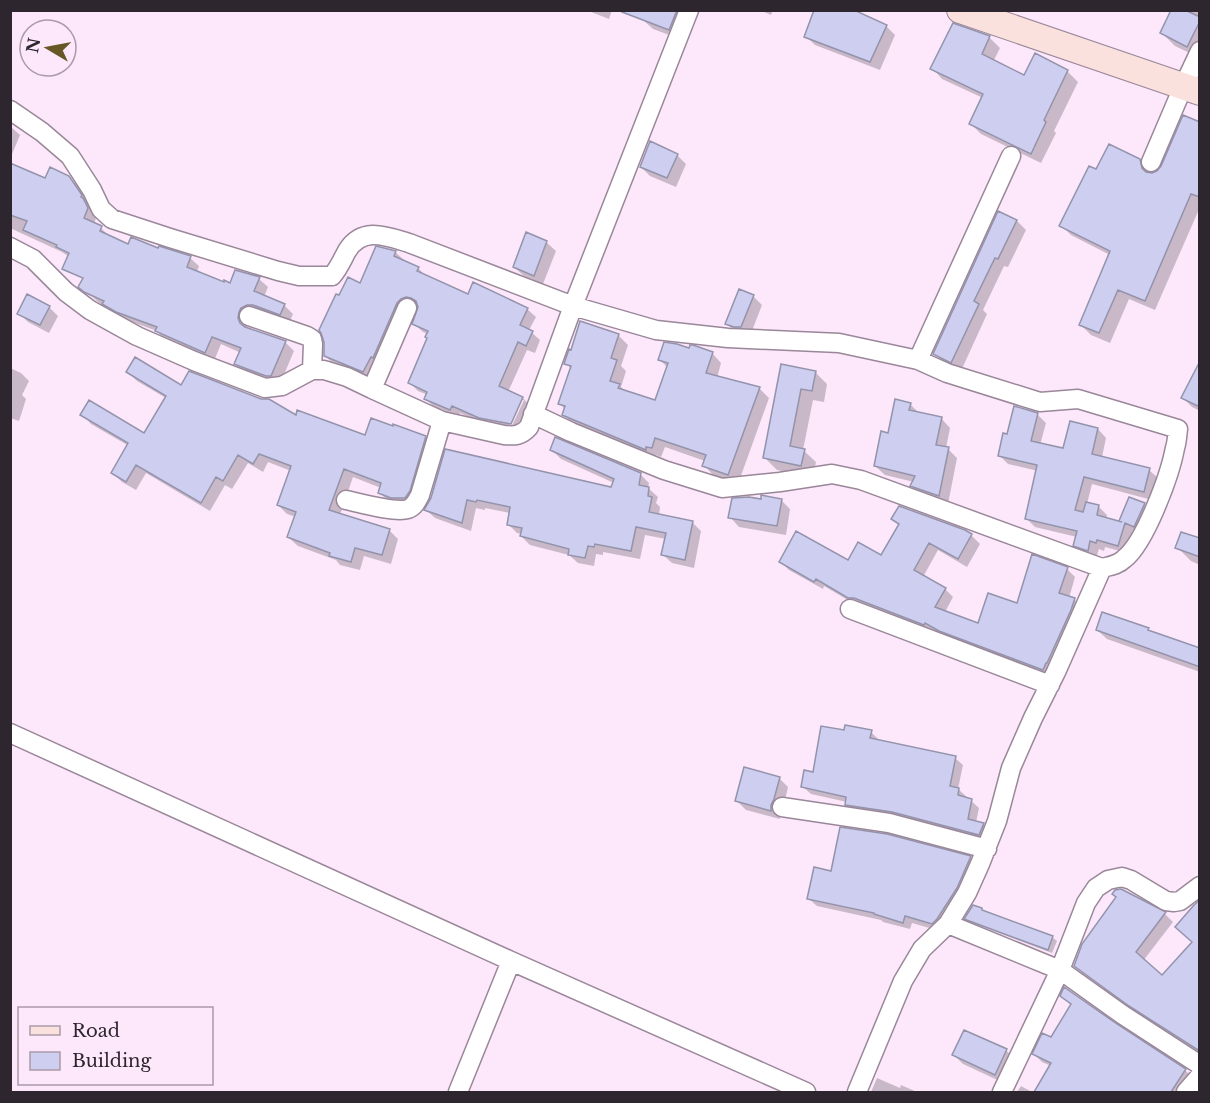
<svg xmlns="http://www.w3.org/2000/svg" width="1210" height="1103" font-family="'Libre Baskerville',serif">
  <rect width="100%" height="100%" fill="#fce7fb"/>
  <path fill="#0003" d="M586,10H612L609,19Z
    M645,10H694L680,39L653,29L642,19Z
    M760,10H773L771,15Z
    M816,10H857L860,13L886,26L895,35L880,70L815,45L806,36Z
    M1173,10H1200V58L1175,46L1162,33Z
    M953,24L990,38L1000,48L993,62L1025,77L1035,55L1067,71L1078,82L1054,131L1056,133L1041,163L981,134L971,124L983,98L942,79L932,68Z
    M1200,123V207L1155,310L1129,299L1110,343L1091,335L1081,325L1110,255L1071,235L1061,225L1096,171L1139,161L1150,171V174L1158,173Z
    M10,126L20,135L10,159Z
    M677,155L686,164L676,187L650,176L641,167Z
    M10,165L46,180L68,177L78,186L90,205V206L96,218L94,224L101,228L110,237L129,246L159,250L160,248L190,258L199,266L197,272L231,285L259,279L268,287L264,297L284,305L293,314L289,323L247,321L246,329L285,342L294,351L280,384L245,373L236,364L241,353L221,344L214,361L165,340L157,331L127,320L98,302L89,293L96,275L62,252L10,228Z
    M999,213L1017,221L1026,230L1008,267L1004,266L983,310L987,314L961,371L944,362L935,353Z
    M546,242L556,251L543,284L524,276L514,267Z
    M395,252L404,260L403,262L418,268L427,277L468,296L527,309L536,317L529,330L540,340L535,353L527,350L508,392L523,398L531,407L520,432L510,430L524,400H521L507,429L489,426L460,413L458,418L434,407L426,399L428,395L418,391L409,382L429,339L428,334L423,332L414,324L419,305H415L409,307L372,380L334,364L325,356L361,285Z
    M753,296L762,305L750,336L736,333L727,324Z
    M49,307L58,316L49,333L28,322L19,313Z
    M618,335L628,345L621,366L626,371L621,387L625,391L656,402L668,368L660,360L712,353L721,363L717,378L759,388L769,398L738,484L713,475L704,465L705,461L665,447L661,457L656,455L655,459L573,424L564,415L565,409L560,404L571,369L566,363Z
    M1200,365V411L1192,407L1183,398Z
    M782,366L815,372L827,384L824,402L813,400L803,450L816,462L813,477L777,470L765,458Z
    M10,368L21,373L29,381L22,395L26,399L19,421L10,418Z
    M128,372L366,436L425,437L434,447L418,500L389,502L380,493L381,488L353,477L340,515L389,530L398,539L391,564L364,556L360,570L340,565L336,560L298,546L288,537L296,517L287,514L278,505L291,471L268,462L263,472L248,463L232,489L225,485L210,511L146,473L136,490L122,482L113,473L129,446L91,424L82,414L145,435L166,398L137,381Z
    M910,404L919,413L941,418L950,428L946,448L948,449L957,458L948,504L921,495L912,486L914,482L885,475L875,466L889,434Z
    M1037,414L1046,423L1040,445L1065,450L1098,429L1106,438L1102,457L1149,470L1158,478L1152,500L1092,484L1087,504L1099,507L1107,515L1106,519L1125,524L1121,520L1144,505L1153,513L1143,534L1133,530L1127,553L1105,547L1104,551L1099,549L1096,558L1084,554L1075,545L1077,537L1035,527L1026,518L1038,471L1008,464L1000,456L1008,435Z
    M552,450L640,474L649,483L648,488L658,497L656,503L660,507L659,516L692,522L701,531L694,568L672,563L663,555L666,539L645,535L640,559L603,552V555L596,554L594,566L578,563L569,555L530,545L521,536L522,534L517,533L508,524L510,513L485,508V510L476,508L471,531L435,518L426,510L432,499L612,489L614,483L561,459Z
    M781,500L790,509L786,535L739,527L730,517L762,501Z
    M893,519L965,531L971,535L980,544L967,567L938,550L923,577L945,589L953,597L945,612L979,625L1018,605L1067,569L1075,577L1069,598L1074,599L1082,608L1051,678L949,639L934,630L933,633L858,606L824,586L823,589L789,570L780,561L848,562L881,557L899,526Z
    M1200,540V565L1191,561L1177,547Z
    M1097,630H1148L1151,633L1200,650V672L1107,639Z
    M845,732H871L878,739V741L955,758L963,765L958,789L979,808L976,822L983,824L991,832L987,842L854,812L846,804L847,802L811,794L803,787Z
    M779,778L788,787L783,809L780,814V819L746,810L737,801Z
    M970,858L978,865L940,931L912,923L910,929L883,922L881,920L817,906L809,899L832,873Z
    M1200,902V1053L1139,1014L1084,974L1075,966L1160,912L1165,914L1173,922L1143,961L1162,978L1193,943Z
    M984,912L1052,937L1057,941L1052,953L970,922L966,918Z
    M1062,996L1185,1070L1193,1078L1184,1092H1035L1051,1066L1042,1062L1034,1054L1052,1039L1072,1006Z
    M1006,1050L1015,1060L1004,1083L963,1064L954,1055Z
    M877,1078L900,1088L901,1085L917,1092H871Z
    M1021,1086L1032,1092H1017Z"/>
  <path fill="#cecef1" stroke="#9393ab" stroke-width="1.5" d="M623,10H677L669,30L622,12Z
    M814,10H854L887,25L870,62L804,37Z
    M1171,10H1185L1200,17V21L1187,47L1160,33Z
    M953,23L990,36L982,54L1024,75L1035,53L1068,70L1044,120L1046,122L1031,154L969,124L983,94L930,69Z
    M1183,115L1200,122V197L1191,194L1145,301L1118,290L1099,333L1079,325L1110,251L1059,226L1089,166L1096,169L1109,144L1140,159L1142,168L1146,172L1152,173L1157,171L1161,166Z
    M650,141L678,154L667,178L640,167Z
    M10,163L45,178L50,167L69,176L82,195L81,197L83,198L88,208L84,218L102,226L100,231L128,244L131,237L158,248L159,246L191,256L187,267L224,282V280L230,283L235,270L260,277L254,291L285,304L280,315L253,305H247L241,308L239,312L238,318L240,323L245,327L286,341L271,376H266L234,364L241,348L212,337L205,353L155,331L157,327L116,312L102,304L104,301L84,292L78,287L83,278L62,269L69,253L56,247L57,245L23,230L27,221L10,215Z
    M998,211L1017,220L998,259L995,258L974,301L979,304L951,363L933,354Z
    M526,232L547,241L534,276L513,267Z
    M376,246L396,251L394,256L419,267L417,271L468,294L473,282L528,308L520,325L533,331L526,346L518,342L499,386L523,397L511,424L479,418L452,406L450,410L424,399L427,392L408,383L427,338L425,337L428,331L412,324L418,307L416,301L411,298L406,297L401,299L397,303L373,358L371,357L363,372L324,356V342L321,333L319,330L336,294L339,295L348,277L360,283Z
    M739,289L754,295L741,327H734L725,324Z
    M27,294L50,306L40,325L17,314Z
    M580,321L619,334L611,358L617,360L610,381L620,384L618,388L655,400L668,363L658,360L664,342L677,344L689,348L690,345H693L713,352L706,373L760,387L728,475L702,466L706,455L655,438L652,448L646,447V450L562,415L565,406L558,404L571,366L564,364L569,349L571,350Z
    M135,357L181,385L189,371L261,399H269L296,415L297,410L365,435L371,418L393,426V424L426,436L410,491L405,498H391L378,493L381,483L344,469L329,510L390,529L382,555L355,548L351,562L329,556L330,553L287,537L296,512L277,505L291,466L259,454L253,464L238,455L223,481L216,477L201,503L136,465L126,482L111,473L128,443L80,415L89,400L144,433L166,396L126,372Z
    M1200,361V407L1181,398Z
    M781,364L816,371L812,391L801,389L790,446L805,449L801,466L763,458Z
    M895,399L911,403L909,410L942,417L936,445L949,447L939,496L910,486L915,476L874,466L881,431L888,433Z
    M1014,406L1038,413L1031,441L1063,448L1070,421L1098,428L1092,454L1150,468L1144,492L1084,477L1075,510L1083,512L1086,502L1099,505L1097,515L1122,522L1119,521L1129,497L1145,503L1134,527L1125,523L1118,546L1097,540L1096,543L1090,541L1088,551L1073,546L1077,531L1025,519L1037,465L998,456L1003,433L1007,434Z
    M555,437L641,473L639,485L649,487L648,496L652,497L649,512L693,521L685,560L661,555L666,533L636,527L631,551L595,544L594,547L588,546L585,558L568,555L569,549L520,536L522,528L507,525L510,507L477,500L476,502L467,500L462,523L424,510L431,498L445,449L611,487L614,479L550,450Z
    M761,495L782,499L777,526L728,518L732,498L749,497L761,499Z
    M899,506L965,530L972,534L958,559L929,543L914,570L946,588L935,607L978,623L988,593L1017,603L1032,554L1068,567L1059,593L1075,598L1071,610L1047,663H1046L1043,670L939,631L925,623L924,625L854,598H848L816,579L814,582L779,562L796,531L848,560L858,542L881,555L899,524L891,519Z
    M1181,532L1200,538V557L1175,548Z
    M1102,612L1149,628L1148,630L1200,648V667L1096,630Z
    M845,725L872,730L870,738L956,756L950,786L959,788L958,795L972,799L968,819L984,823L979,835L892,812L845,805L846,797L801,787L804,770L813,772L821,726L844,730Z
    M744,767L780,777L774,799L771,805V811L735,801Z
    M840,827L887,834L971,856L957,888L937,919L932,924L905,916L903,923L874,914V913L807,899L814,867L831,871Z
    M1121,889L1166,912L1136,952L1162,975L1192,942L1175,927L1194,905L1200,900V1047L1198,1050L1129,1006L1074,966L1082,944L1116,897L1112,894L1115,890Z
    M973,905L982,908V910L1053,936L1048,950L964,919Z
    M1064,987L1117,1024L1186,1069L1171,1092H1034L1051,1063L1032,1054L1042,1033L1051,1037L1071,1004L1060,996Z
    M964,1030L1007,1049L995,1075L952,1055Z"/>
  <g fill="none" stroke-linecap="round" stroke-linejoin="round">
    <defs>
      <path id="minor" d="M10,110L42,132L70,156L92,190L101,209L112,219L170,238L278,271L299,276H332C339,268 342,260 347,251C362,226 386,236 409,243L573,306L689,10
        M1151,162L1183,87L1200,51
        M10,247L33,259L66,292L90,310L137,336L194,361L265,388L282,386L312,370H324L347,377L372,389
        M407,308L372,389L442,421L504,435C515,436 521,436 529,427L573,306L656,330L728,338L839,343L918,360L947,373L1040,402L1078,399L1178,429C1177,436 1177,442 1175,448C1170,475 1145,543 1124,559C1118,565 1110,566 1102,568
        M249,316L307,336L312,339L313,344L312,370
        M918,360L1011,156
        M533,414L571,432L664,470L722,488L780,482L832,474L861,480L1102,568L1056,672L1033,718L1011,768L997,821L980,864L967,893L948,924L922,949L903,981L857,1092
        M346,500C360,503 395,513 408,509C414,507 417,501 420,495L442,421
        M850,609L1050,685
        M10,733L511,961L806,1092
        M782,807L889,823L987,849
        M948,924L1060,970L1123,1015L1200,1065
        M458,1092L511,961
        M1002,1092L1060,970L1086,903L1096,888L1108,880L1122,877L1131,880L1166,901L1174,902L1180,901L1200,886
        M1186,1092L1200,1076"/>
      <path id="secondary" d="M960,10L1200,92"/>
    </defs>
    <use href="#minor" stroke="#9a8799" stroke-width="21"/>
    <use href="#secondary" stroke="#9a8799" stroke-width="28"/>
    <use href="#minor" stroke="#fff" stroke-width="18"/>
    <use href="#secondary" stroke="#fae1dd" stroke-width="26"/>
  </g>
  <rect width="1210" height="1103" fill="none" stroke="#2e262e" stroke-width="24"/>
  <rect x="18" y="1007" width="195" height="78" fill="#fce7fb" stroke="#aa9aa9" stroke-width="1.5"/>
  <rect x="30" y="1026" width="30" height="9" fill="#fae1dd" stroke="#aa9aa9" stroke-width="1.5"/>
  <text x="72" y="1037" font-size="18" fill="#2e262e">Road</text>
  <rect x="30" y="1052" width="30" height="18" fill="#cecef1" stroke="#aa9aa9" stroke-width="1.5"/>
  <text x="72" y="1067" font-size="18" fill="#2e262e">Building</text>
  <g transform="translate(48 48) rotate(280)"><circle r="28" fill="#fce7fb" stroke="#aa9aa9" stroke-width="1.5"/>
  <path d="M0-4.5L10 22L0 15L-10 22Z" fill="#675725"/>
  <text y="-9" font-size="16" font-weight="bold" text-anchor="middle" fill="#2e262e">N</text>
  </g>
</svg>
